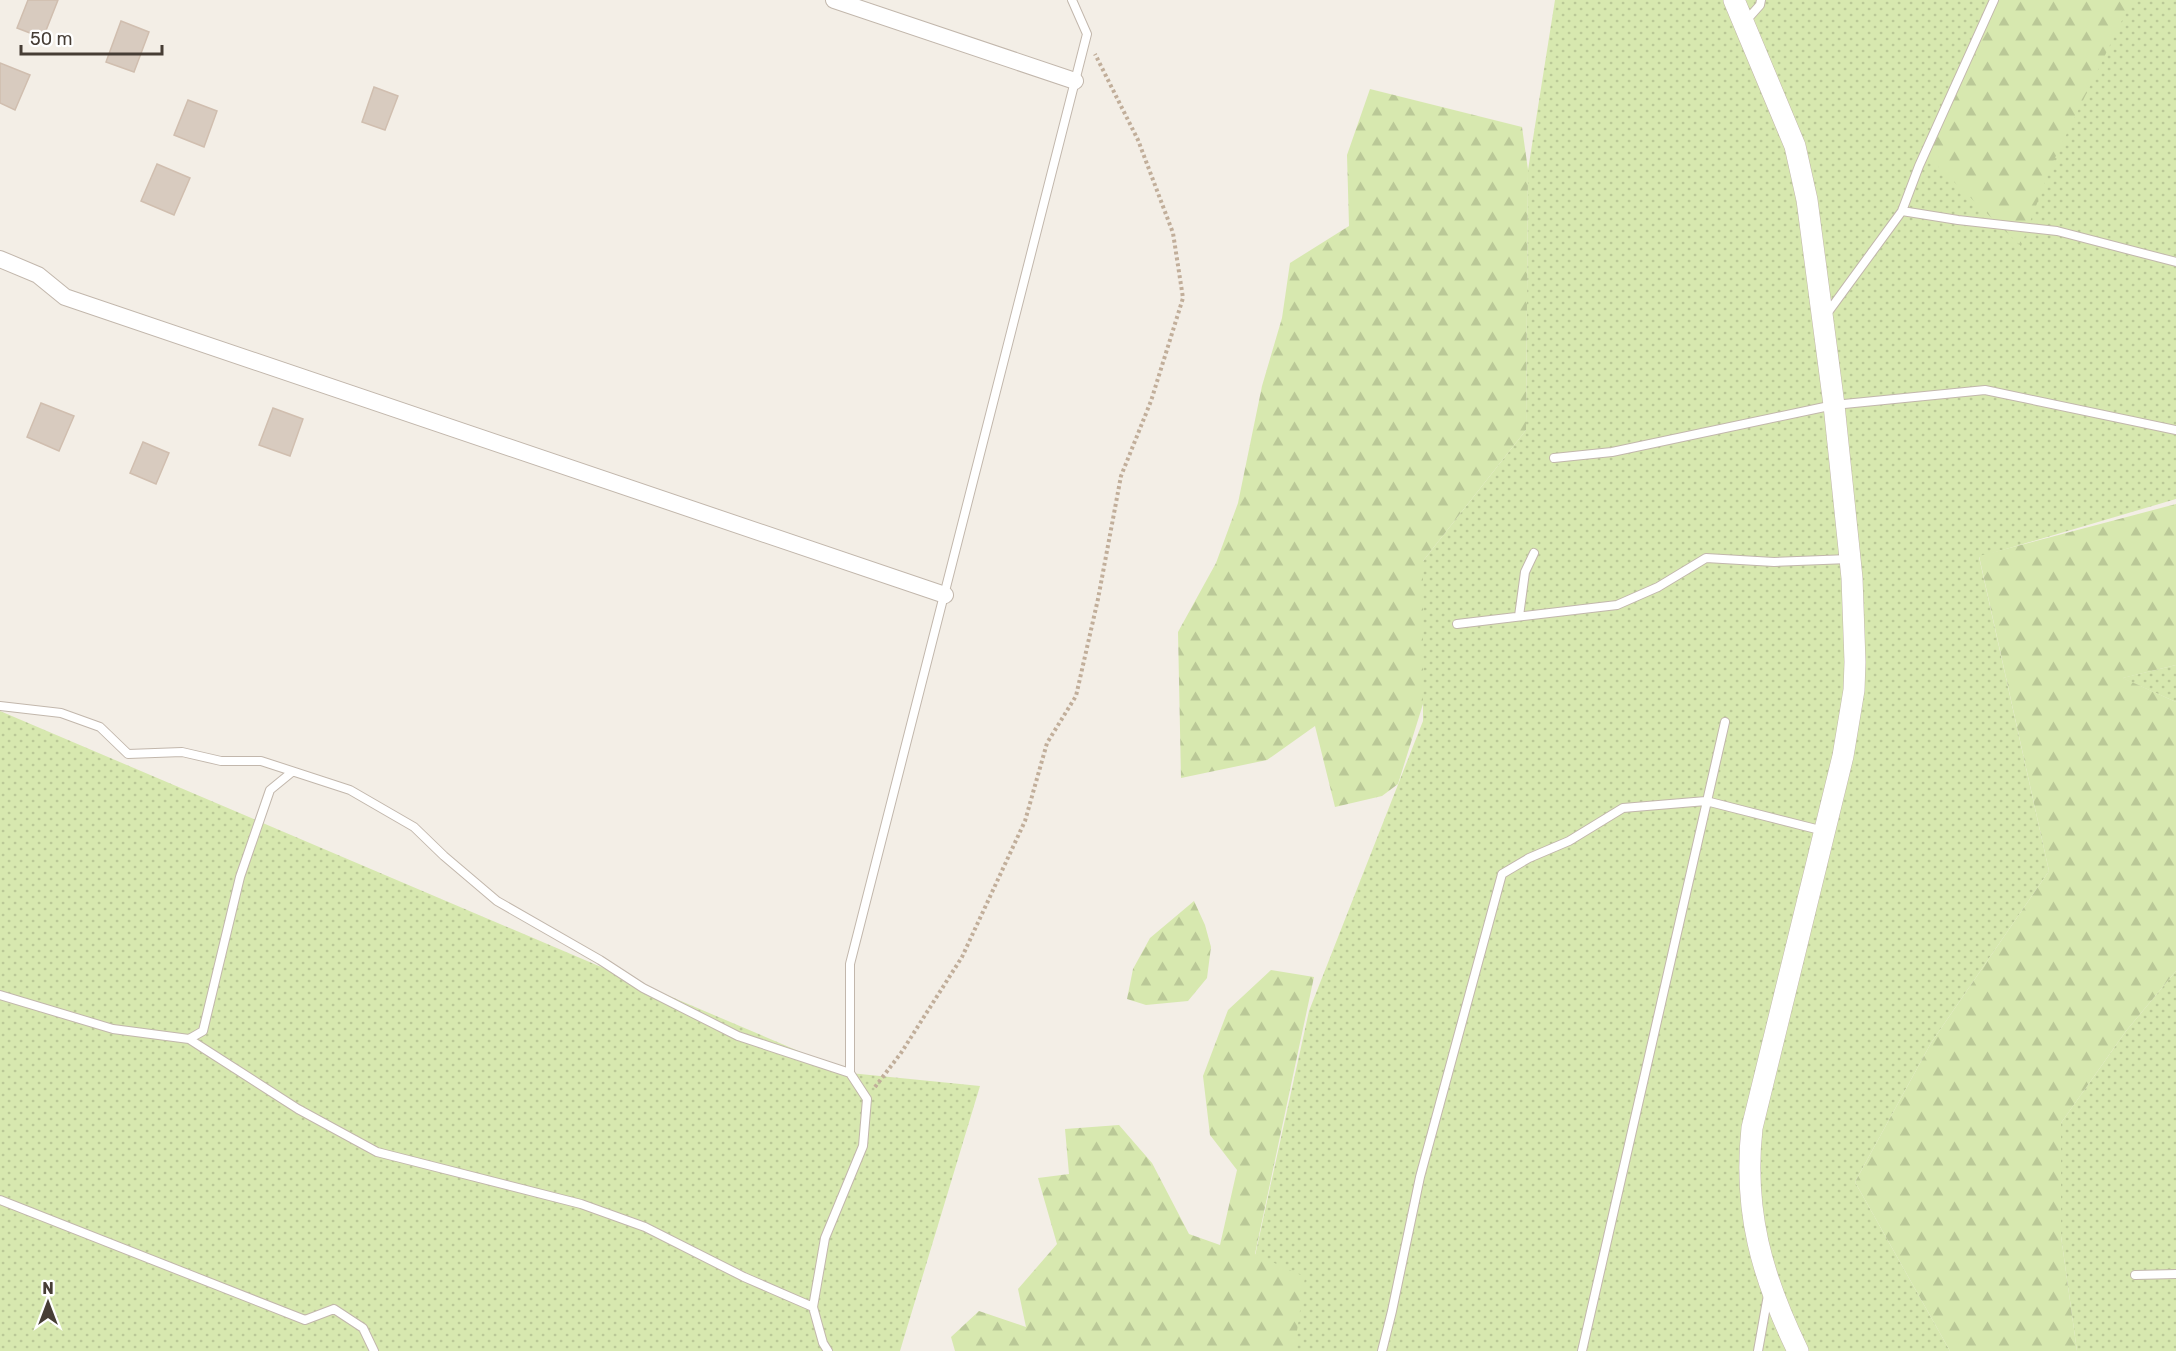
<svg xmlns="http://www.w3.org/2000/svg" width="2176" height="1351" font-family="Rubik,sans-serif">
  <defs>
    <pattern id="green-dots" width="8" height="8" patternUnits="userSpaceOnUse" patternTransform="scale(1.5)"><rect width="8" height="8" fill="#d7e8af"/><path d="M2 2h.1M6 6h.1" fill="none" stroke="#bac897" stroke-width="1.8" stroke-linecap="round"/></pattern>
    <pattern id="forest-firs" width="22" height="20" patternUnits="userSpaceOnUse" patternTransform="scale(1.5)"><rect width="22" height="20" fill="#d7e8af"/><path d="M5 1l3.5 6h-7zM16 11l3.5 6h-7z" fill="#bac897"/></pattern>
  </defs>
  <rect width="100%" height="100%" fill="#f3eee6"/>
  <path fill="url(#green-dots)" d="M1555,0H2176V499L1979,557L2049,871L1931,1043L1855,1182L1950,1351H1234L1309,1011L1423,721V561L1526,430L1528,170Z
    M2176,665V702L2122,678Z
    M0,711L850,1073L980,1086L900,1351H0Z
    M2176,971V1351H2077L2061,1236V1123L2126,1031Z"/>
  <path fill="url(#forest-firs)" d="M1994,0H2132L2051,166L2021,246L1928,157Z
    M1370,89L1522,127L1528,170L1526,430L1423,561V704L1398,784L1382,796L1335,807L1315,726L1267,760L1181,778L1178,632L1216,563L1238,503L1262,386L1282,318L1290,263L1349,226L1347,155Z
    M2176,504V665L2123,678L2176,702V971L2126,1031L2061,1123V1236L2077,1351H1950L1855,1182L1931,1043L2049,871L1979,556Z
    M1194,901L1205,925L1211,947L1207,978L1188,1001L1146,1005L1127,999L1133,969L1150,938Z
    M1271,970L1314,977L1255,1254L1305,1277L1294,1351H955L951,1337L979,1311L1026,1327L1018,1289L1057,1244L1038,1178L1069,1174L1065,1129L1119,1125L1152,1163L1189,1234L1220,1245L1237,1170L1210,1135L1203,1076L1228,1010Z"/>
  <path fill="#d8cbbf" stroke="#d0beaf" stroke-width="1.5" d="M28,0H58L43,38L17,28Z
    M121,21L149,32L134,72L106,62Z
    M0,63L30,75L15,110L0,103Z
    M374,87L398,96L385,130L362,122Z
    M188,100L217,111L204,147L174,135Z
    M157,164L190,178L174,215L141,201Z
    M41,403L74,416L59,451L27,437Z
    M273,408L303,419L290,456L259,445Z
    M143,442L169,453L156,484L130,473Z"/>
  <g fill="none" stroke-linecap="round" stroke-linejoin="round">
    <defs>
      <path id="service" d="M1744,23L1760,5L1761,0
        M1902,211L1958,220L2057,231L2176,262
        M1826,315L1902,211L1919,166L1994,0
        M1554,458L1612,452L1834,405L1985,390L2176,430
        M1519,616L1525,572L1534,553
        M1457,624L1617,605L1658,587L1706,558L1774,562L1849,559
        M0,706L61,713L100,727L128,754L182,752L221,761H261L350,790L414,827L444,856L497,901L600,960L643,988L738,1036L850,1073L867,1099L863,1146L825,1238L813,1307L823,1343L828,1351
        M0,995L113,1029L189,1039L203,1031L240,877L270,790L292,772
        M189,1039L298,1109L377,1152L581,1204L645,1227L744,1277L813,1307
        M850,1073V964L1087,34L1072,0
        M0,1200L305,1320L334,1309L363,1328L374,1351
        M2135,1275L2176,1274
        M1382,1351L1392,1311L1420,1177L1502,874L1529,858L1569,841L1623,808L1706,801L1824,831
        M1582,1351L1725,722
        M1758,1351L1768,1295"/>
      <path id="minor" d="M834,0L1075,81
        M0,259L38,275L65,297L945,595"/>
      <path id="tertiary" d="M1734,0L1795,146L1807,200L1834,405L1852,578L1855,662L1854,690L1843,756L1752,1128C1743,1211 1762,1277 1798,1351"/>
    </defs>
    <use href="#service" stroke="#c2b7ac" stroke-width="10"/>
    <use href="#minor" stroke="#c2b7ac" stroke-width="18"/>
    <use href="#tertiary" stroke="#c2b7ac" stroke-width="22"/>
    <path stroke="#c1ae9a" stroke-width="4" stroke-dasharray="3 3" stroke-linecap="butt" d="M875,1087L901,1053L962,957L1025,821L1047,743L1076,696L1098,599L1121,476L1151,401L1183,298L1173,233L1138,140L1095,54"/>
    <use href="#service" stroke="#fff" stroke-width="8"/>
    <use href="#minor" stroke="#fff" stroke-width="16"/>
    <use href="#tertiary" stroke="#fff" stroke-width="21"/>
  </g>
  <g transform="translate(48 1303)" stroke="#ffffff" stroke-width="4.5" paint-order="stroke">
  <path d="M0-4.5L10 22L0 15L-10 22Z" fill="#463d35"/>
  <text y="-9" font-size="16" font-weight="bold" text-anchor="middle" fill="#463d35">N</text>
  </g>
  <path d="M21 45v9h141v-9" fill="none" stroke="#463d35" stroke-width="3"/>
  <text x="30" y="45" font-size="18" fill="#463d35" stroke="#ffffff" stroke-width="4.5" paint-order="stroke">50 m</text>
</svg>
